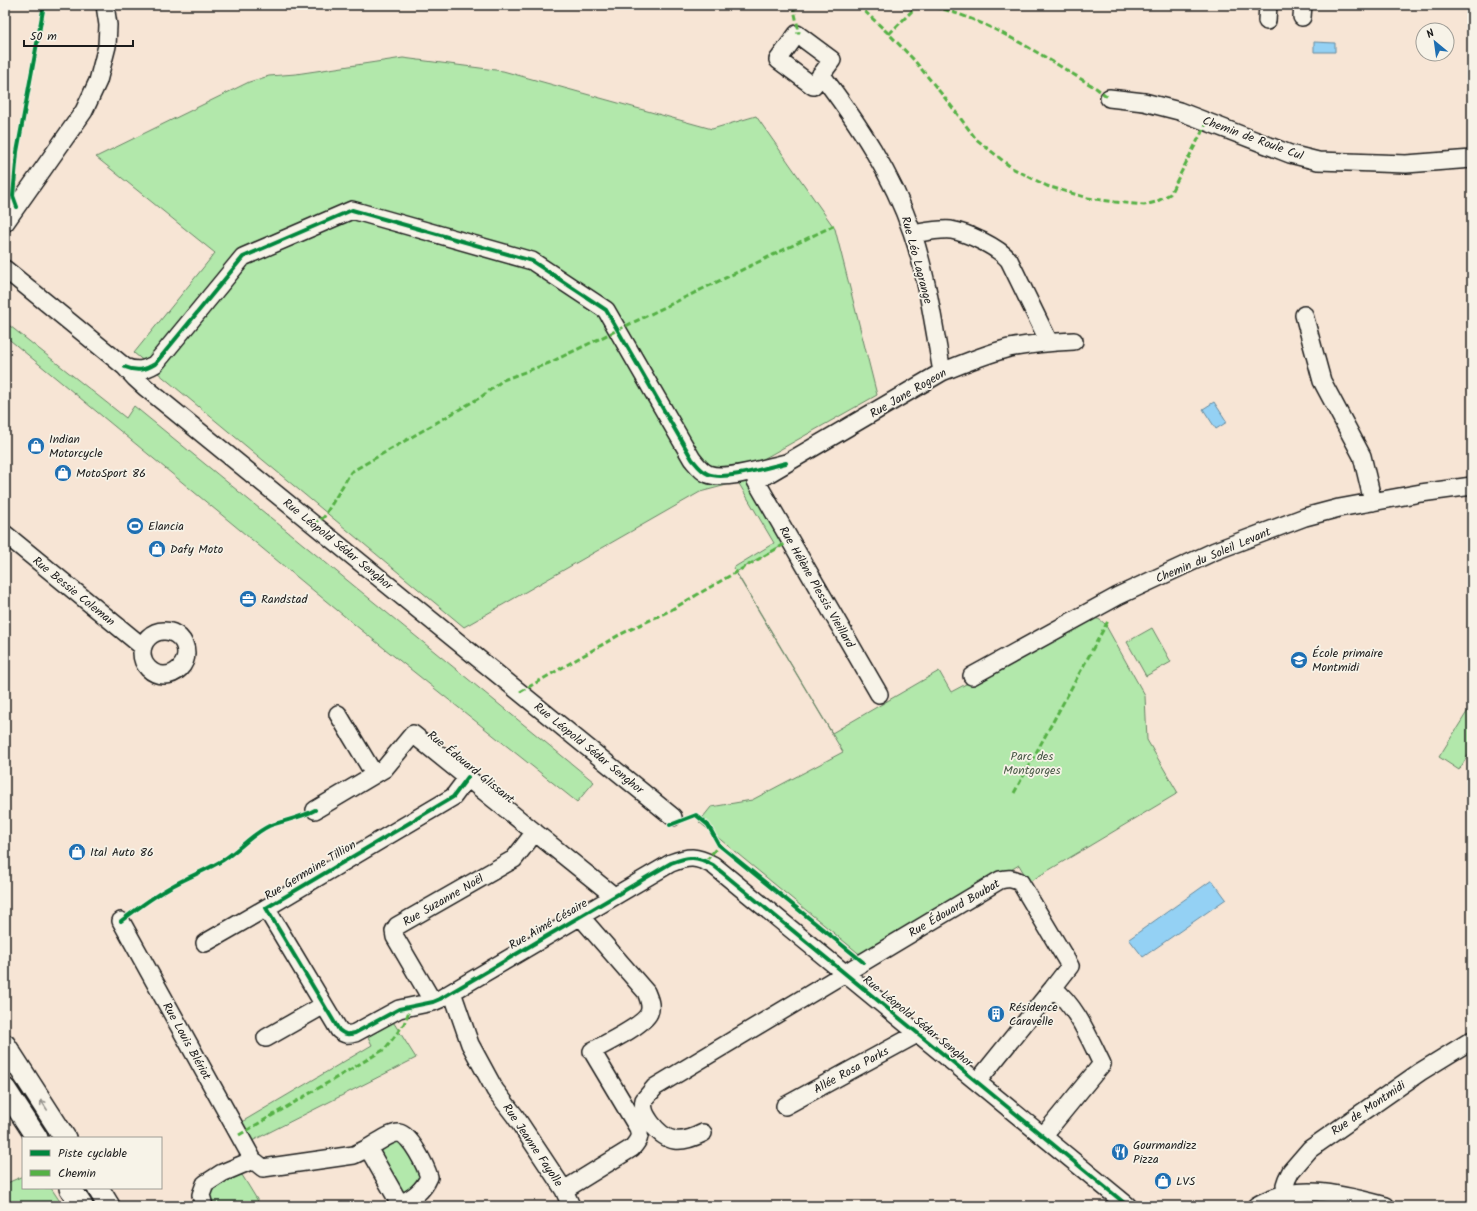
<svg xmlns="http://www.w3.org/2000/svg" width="1477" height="1211" font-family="Kalam,sans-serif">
  <rect width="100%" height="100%" fill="#f7e5d5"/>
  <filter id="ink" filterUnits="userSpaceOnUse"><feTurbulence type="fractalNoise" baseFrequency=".025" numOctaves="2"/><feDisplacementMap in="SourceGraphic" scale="8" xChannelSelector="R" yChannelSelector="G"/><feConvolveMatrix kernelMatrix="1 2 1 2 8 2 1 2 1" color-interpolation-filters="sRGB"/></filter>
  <g filter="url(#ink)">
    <path fill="#b2e8ab" stroke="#678264" d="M403,58L503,71L712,129L756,116L835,229L877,395L742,471L785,544L736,572L832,733L939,671L951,692L1090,618C1097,618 1100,619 1105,624L1145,696L1147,740L1178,793L1029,882L1019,865L863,957L699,822L711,807L752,800L843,752L733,568L774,543L738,482L700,492L464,627L134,353L215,253L96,157L249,82L269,76L296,74Z
      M5,322L126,418L134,406L594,782L577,802L360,629L5,336Z
      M1152,628L1171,662L1146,676L1127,642Z
      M1472,704V749L1459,770L1439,757Z
      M392,1020L416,1058L250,1142L240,1123L372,1045L367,1035Z
      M396,1140L403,1142L422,1172L419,1183L402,1194L377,1150Z
      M242,1175L261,1206H206L211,1186L226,1178Z
      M23,1176V1188H51L63,1206H5V1184Z"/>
    <path fill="#94d1f4" stroke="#64899e" d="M1314,42L1335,43V52H1314Z
      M1214,402L1227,422L1216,429L1203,409Z
      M1212,880L1226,899L1143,957L1129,939Z"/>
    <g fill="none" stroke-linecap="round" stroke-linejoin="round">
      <defs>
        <path id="minor" d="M1302,17L1303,5
          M1267,21L1268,5
          M797,34L832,60L813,86L778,60Z
          M821,74C858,123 892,174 912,232C927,275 934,327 942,372
          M1109,98L1144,102L1179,111L1290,154L1318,161L1406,164L1472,159
          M5,223L84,111L98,81L107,46L108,25L105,5
          M913,234C925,232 938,229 951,230C968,233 998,247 1009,260L1049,342
          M5,269L125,367L135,378L146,388L673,817
          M1304,315L1322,381L1362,456L1373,502
          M125,367C137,372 145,370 155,364L243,257L352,210L532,261L606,310L692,459C697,465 701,471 708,474C725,481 768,467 786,463
          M5,534L143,647
          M142 653a22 22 0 1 1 44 0a22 22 0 1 1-44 0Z
          M972,676L1118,596L1215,551L1252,537L1305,517L1339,508L1421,493L1472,486
          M879,694L756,481L942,372C964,363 986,354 1009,348C1031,344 1053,342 1074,341
          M338,714L374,774
          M468,777L453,797L266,908L339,1030C345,1035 348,1035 355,1033L399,1009L433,1002L440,999L671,863C689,856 696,856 713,865L1128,1206
          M315,810L384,769L413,734L614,896
          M121,921L253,1160
          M205,943L266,908
          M452,992L470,1044L495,1090L515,1116L564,1190L632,1148C638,1141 641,1137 638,1128L592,1051C605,1044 644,1025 649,1013C652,1006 649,999 646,992L580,916
          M433,1002L395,937L394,931L397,926L514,859L535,832
          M266,1038L324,1005
          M977,1082L1053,988C1077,1007 1089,1038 1102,1064L1043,1136
          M785,1106L917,1034
          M703,1133C681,1144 667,1144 651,1123C646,1116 642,1110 644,1100L655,1087L1000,880C1008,878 1012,878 1020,882L1070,966L1053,988
          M368,1148C375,1144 392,1132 399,1133C411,1135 426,1167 429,1177C423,1191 413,1198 400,1204
          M564,1190L571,1206
          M1286,1194L1285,1185L1287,1179L1291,1171L1310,1149L1420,1072L1472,1040
          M204,1206L201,1195L205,1184L222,1173L253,1160L263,1168L354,1155L368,1148L401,1206
          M1256,1206C1296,1181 1344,1195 1386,1206"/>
        <path id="major" d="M5,1045L65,1138
          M5,1089L37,1138
          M70,1188L82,1206
          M98,1188L109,1206"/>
      </defs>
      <use href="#minor" stroke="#1c1c1c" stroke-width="20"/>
      <use href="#major" stroke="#1c1c1c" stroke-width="24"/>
      <use href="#minor" stroke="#f7f3e8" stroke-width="17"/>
      <use href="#major" stroke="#f7f3e8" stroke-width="21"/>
      <path stroke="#55b145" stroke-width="3" stroke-dasharray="6 3" stroke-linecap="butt" d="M793,5L799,32L797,34
        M858,5L889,34L914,60L949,103L976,139L1012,168L1047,186L1088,198L1115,202L1144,205L1156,202L1170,194L1207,122
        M926,5C988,18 1042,56 1096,88L1109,98
        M889,34L918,5
        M313,524L324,517L351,472L481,397L503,380L549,363L835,225
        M520,692L619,635L669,611L790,541
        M1014,793L1108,621
        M706,861L719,845
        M239,1135L385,1049L404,1024L411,1006"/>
      <defs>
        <path id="cycleway" d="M17,207L13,196L17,152L44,5
          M125,367C137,372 145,370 155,364L243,257L352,210L532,261L606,310L692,459C697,465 701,471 708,474C725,481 768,467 786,463
          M468,777L453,797L266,908L339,1030C345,1035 348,1035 355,1033L399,1009L433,1002L440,999L671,863C689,856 696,856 713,865L1128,1206
          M670,825L696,815L708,825L719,845L863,962
          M121,921C138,908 155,895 174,885C190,876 207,870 223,860C239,850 252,834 269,826C284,820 301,818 315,810"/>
      </defs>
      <use href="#cycleway" stroke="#f7f3e8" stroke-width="6"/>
      <use href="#cycleway" stroke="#00873e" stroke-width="4"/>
    </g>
    <defs><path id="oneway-shaft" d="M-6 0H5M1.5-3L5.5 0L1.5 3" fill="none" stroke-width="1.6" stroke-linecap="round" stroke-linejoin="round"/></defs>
    <use stroke="#94928c" href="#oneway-shaft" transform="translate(44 1105) rotate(-123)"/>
  </g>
  <defs>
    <symbol id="shop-disc" viewBox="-11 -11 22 22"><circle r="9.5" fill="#1f6fb2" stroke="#f7f3e8"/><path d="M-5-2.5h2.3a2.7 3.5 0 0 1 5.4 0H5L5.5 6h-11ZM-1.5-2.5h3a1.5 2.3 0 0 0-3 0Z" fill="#fff"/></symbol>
    <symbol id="stadium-disc" viewBox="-11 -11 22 22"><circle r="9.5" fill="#1f6fb2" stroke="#f7f3e8"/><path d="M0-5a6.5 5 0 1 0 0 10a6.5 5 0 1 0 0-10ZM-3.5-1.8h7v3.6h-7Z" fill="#fff"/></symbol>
    <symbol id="office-disc" viewBox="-11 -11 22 22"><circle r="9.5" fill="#1f6fb2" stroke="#f7f3e8"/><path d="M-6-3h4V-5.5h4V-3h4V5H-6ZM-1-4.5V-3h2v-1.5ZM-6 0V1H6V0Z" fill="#fff"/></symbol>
    <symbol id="school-disc" viewBox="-11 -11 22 22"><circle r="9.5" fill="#1f6fb2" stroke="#f7f3e8"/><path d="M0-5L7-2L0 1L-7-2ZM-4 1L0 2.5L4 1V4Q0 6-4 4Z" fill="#fff"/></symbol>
    <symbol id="building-disc" viewBox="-11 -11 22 22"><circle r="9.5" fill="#1f6fb2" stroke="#f7f3e8"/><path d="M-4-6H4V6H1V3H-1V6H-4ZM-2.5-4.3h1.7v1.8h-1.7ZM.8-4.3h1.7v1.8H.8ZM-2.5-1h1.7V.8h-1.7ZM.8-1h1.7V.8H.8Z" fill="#fff"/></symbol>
    <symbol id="restaurant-disc" viewBox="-11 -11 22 22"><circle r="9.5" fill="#1f6fb2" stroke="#f7f3e8"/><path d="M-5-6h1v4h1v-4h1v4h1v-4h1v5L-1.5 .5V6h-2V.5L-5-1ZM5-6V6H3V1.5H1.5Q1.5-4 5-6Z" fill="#fff"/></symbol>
  </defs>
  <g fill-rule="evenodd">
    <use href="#shop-disc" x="26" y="436" width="20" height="20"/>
    <use href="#shop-disc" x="53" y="463" width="20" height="20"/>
    <use href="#stadium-disc" x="125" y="516" width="20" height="20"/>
    <use href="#shop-disc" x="147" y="539" width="20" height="20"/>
    <use href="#office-disc" x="238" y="589" width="20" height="20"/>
    <use href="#school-disc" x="1289" y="650" width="20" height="20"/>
    <use href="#shop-disc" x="67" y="842" width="20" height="20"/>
    <use href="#building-disc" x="986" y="1004" width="20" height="20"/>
    <use href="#restaurant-disc" x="1110" y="1142" width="20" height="20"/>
    <use href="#shop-disc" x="1153" y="1171" width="20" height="20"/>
  </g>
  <g text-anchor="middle" stroke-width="3.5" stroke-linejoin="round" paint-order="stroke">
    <g font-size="12" fill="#1c1c1c" stroke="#f7f3e8">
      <text transform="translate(1253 138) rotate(20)" y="4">Chemin de Roule Cul</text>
      <text transform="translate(917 260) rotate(75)" y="4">Rue Léo Lagrange</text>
      <text transform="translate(908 393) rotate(-30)" y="4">Rue Jane Rogeon</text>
      <text transform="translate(338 544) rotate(39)" y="4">Rue Léopold Sédar Senghor</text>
      <text transform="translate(1213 555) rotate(-23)" y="4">Chemin du Soleil Levant</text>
      <text transform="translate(817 587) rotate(60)" y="4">Rue Hélène Plessis Vieillard</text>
      <text transform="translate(74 591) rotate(39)" y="4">Rue Bessie Coleman</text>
      <text transform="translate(589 748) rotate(39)" y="4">Rue Léopold Sédar Senghor</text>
      <text transform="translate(471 767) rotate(39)" y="4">Rue Édouard Glissant</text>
      <text transform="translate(310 870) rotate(-31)" y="4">Rue Germaine Tillion</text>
      <text transform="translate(443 900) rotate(-30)" y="4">Rue Suzanne Noël</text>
      <text transform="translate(954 908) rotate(-30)" y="4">Rue Édouard Boubat</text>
      <text transform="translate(548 924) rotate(-30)" y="4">Rue Aimé Césaire</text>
      <text transform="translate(918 1021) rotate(39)" y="4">Rue Léopold Sédar Senghor</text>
      <text transform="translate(187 1041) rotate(61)" y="4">Rue Louis Blériot</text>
      <text transform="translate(851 1070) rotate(-29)" y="4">Allée Rosa Parks</text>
      <text transform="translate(1368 1108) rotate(-34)" y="4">Rue de Montmidi</text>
      <text transform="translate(533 1145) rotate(56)" y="4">Rue Jeanne Fayolle</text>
    </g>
    <g font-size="12" fill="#1c1c1c" stroke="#f7f3e8" text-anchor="start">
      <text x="49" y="443">Indian<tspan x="49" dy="14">Motorcycle</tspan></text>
      <text x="76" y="477">MotoSport 86</text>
      <text x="148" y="530">Elancia</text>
      <text x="170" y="553">Dafy Moto</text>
      <text x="261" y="603">Randstad</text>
      <text x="1312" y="657">École primaire<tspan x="1312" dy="14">Montmidi</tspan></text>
      <text x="90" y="856">Ital Auto 86</text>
      <text x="1009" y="1011">Résidence<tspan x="1009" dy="14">Caravelle</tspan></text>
      <text x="1133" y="1149">Gourmandizz<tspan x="1133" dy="14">Pizza</tspan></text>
      <text x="1176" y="1185">LVS</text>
    </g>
    <g font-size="12" fill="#495947" stroke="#f7f3e8">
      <text x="1032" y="760">Parc des<tspan x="1032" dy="14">Montgorges</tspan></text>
    </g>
  </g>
  <rect width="1477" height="1211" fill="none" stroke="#f7f3e8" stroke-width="20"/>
  <rect x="10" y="10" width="1457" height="1191" fill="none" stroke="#1c1c1c" stroke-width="1.5" filter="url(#ink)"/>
  <rect x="22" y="1137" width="140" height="52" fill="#f7f3e8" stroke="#9f9d96"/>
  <rect x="30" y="1150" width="20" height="6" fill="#00873e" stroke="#9f9d96"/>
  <text x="58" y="1157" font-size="12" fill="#1c1c1c">Piste cyclable</text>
  <rect x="30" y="1170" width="20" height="6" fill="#55b145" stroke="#9f9d96"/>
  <text x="58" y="1177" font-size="12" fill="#1c1c1c">Chemin</text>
  <g transform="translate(1435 42) rotate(331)"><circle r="19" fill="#f7f3e8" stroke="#9f9d96"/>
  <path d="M0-3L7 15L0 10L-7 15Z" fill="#1f6fb2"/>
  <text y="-6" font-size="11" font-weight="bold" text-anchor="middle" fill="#1c1c1c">N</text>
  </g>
  <path d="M24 40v6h109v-6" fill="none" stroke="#1c1c1c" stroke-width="2"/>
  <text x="30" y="40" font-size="12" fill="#1c1c1c" stroke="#f7f3e8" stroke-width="3" paint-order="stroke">50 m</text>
</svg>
